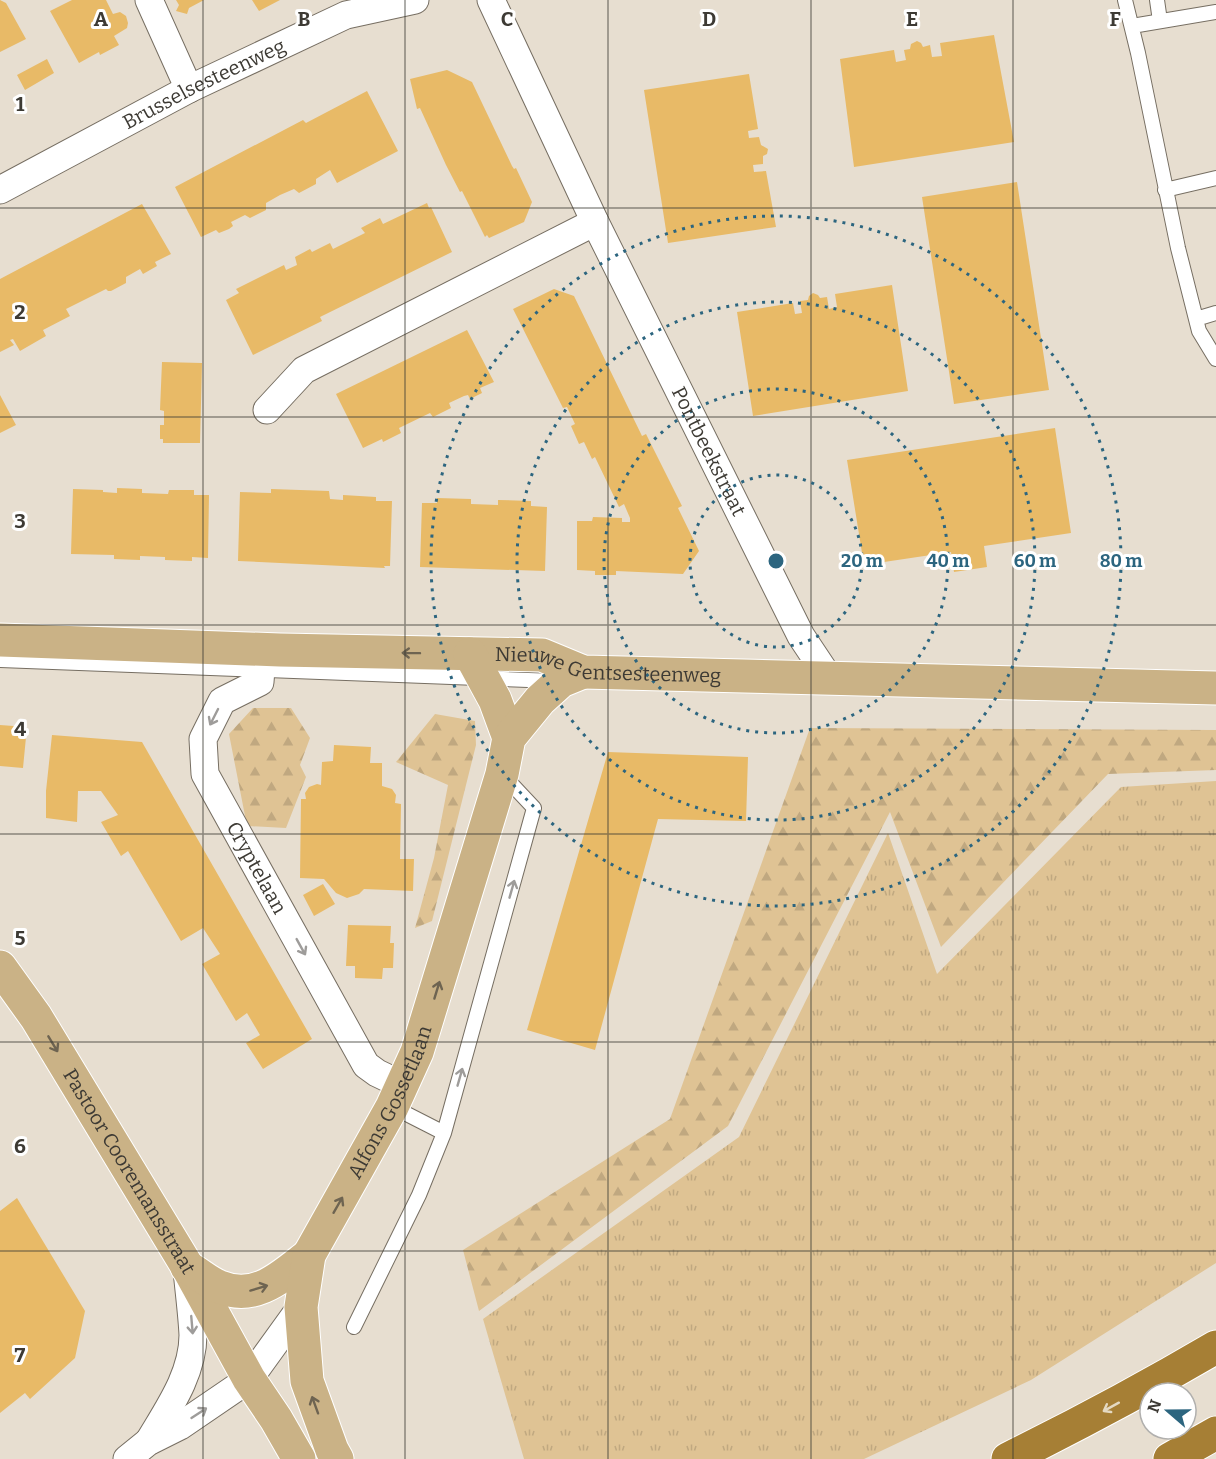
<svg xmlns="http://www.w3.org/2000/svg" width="1216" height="1459" font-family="Bitter,serif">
  <defs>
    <pattern id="grass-tufts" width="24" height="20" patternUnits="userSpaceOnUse" patternTransform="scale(1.5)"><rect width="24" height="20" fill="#dfc394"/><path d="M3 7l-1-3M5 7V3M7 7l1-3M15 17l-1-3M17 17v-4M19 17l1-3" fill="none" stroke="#c0a880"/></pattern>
    <pattern id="forest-firs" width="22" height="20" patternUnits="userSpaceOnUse" patternTransform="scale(1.5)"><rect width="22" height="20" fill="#dfc394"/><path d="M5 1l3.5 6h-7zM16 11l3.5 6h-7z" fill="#c0a880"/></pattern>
  </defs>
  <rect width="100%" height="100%" fill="#e7ded0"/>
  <path fill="url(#grass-tufts)" d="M1216,781V1263L1031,1380L864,1459H524L483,1319L739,1137L888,833L937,974L1121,787Z"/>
  <path fill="url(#forest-firs)" d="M253,708H291L310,738L300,765L306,777L286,828L247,826L229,734Z
    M435,714L475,721L476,745L432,921L415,928L434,858L448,785L396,762Z
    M810,728L1216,730V770L1108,774L941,947L890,812L728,1126L479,1311L463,1250L670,1119Z"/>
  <path fill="#e8ba67" d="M0,0L6,3L26,39L0,52Z
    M72,0H106L113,14L120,12L126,16L128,23L127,28L114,36L119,45L100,55L99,52L79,63L50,11Z
    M176,0H204L189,8L187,14L176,11L179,5Z
    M252,0H280L259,11Z
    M994,35L1014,142L854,167L840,59L894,50L896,62L906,60L904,50L910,49L911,44L917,41L921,43L923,47L930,45L932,57L942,56L940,43Z
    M47,59L54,73L25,90L17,75Z
    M447,70L472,82L512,166L514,169L516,168L532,202L524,222L489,238L487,235L485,237L462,191L460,192L446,165L420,108L417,109L410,79Z
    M749,74L758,129L748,131L749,138L759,137L761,145L768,149L767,154L763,156V164L753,165L754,172L766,171L776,227L668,243L644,90Z
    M367,91L398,151L337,183L330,170L316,179V184L299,193L294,189L280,195L266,203V210L250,218L245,215L231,222L233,226L229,229L219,233L216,230L201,237L175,187L303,120L306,123Z
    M1017,182L1049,390L954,404L922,197Z
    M427,203L429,208L431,207L452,252L320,317L322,321L253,355L226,300L239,293L236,289L284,265L286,270L297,265L295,257L310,249L312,252L330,243L333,249L365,233L361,228L380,218L383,224Z
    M142,204L171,254L155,262L157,266L143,274L140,269L126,277V283L111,291H108L106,289L66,309L70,316L43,330L46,336L20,351L13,339L10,340L14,345L0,352V279Z
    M892,285L908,391L753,416L737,312L793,303L795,314L802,313L800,301L808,300L809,296L813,293L818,295L820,298L827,297L829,309L837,307L835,294Z
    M554,289L574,296L642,436L646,434L682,506L678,508L699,551L683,574L616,571V575H595V571L577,570V521H592L593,517L622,518V522H630V518L624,504L619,507L595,457L592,459L584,442L579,444L571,426L575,424L567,407L563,408L513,309Z
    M467,330L494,382L480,388L482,393L470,399L468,395L464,396L449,403L451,408L433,417L430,413L399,428L401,433L383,442L382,439L363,448L336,394Z
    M162,362L202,363L200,443H163V439H160V425H164V411L160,410Z
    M0,395L16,425L0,433Z
    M1055,428L1071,533L984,546L987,567L954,572L951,552L864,565L847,460Z
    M117,488L142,489V493L168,494L169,490H194V495H209L208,558L192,557V561L165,560V557L140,556V560L114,559V555L71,554L73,489L103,490V492L117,493Z
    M271,489L329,491L330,499L343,500V495L376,497V501H392L390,566H384L385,568L238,561L240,492L271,493Z
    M437,498L471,499V504L498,505V500L531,501V506L547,507L545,571L420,567L422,503H437Z
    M0,725L27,727L23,768L0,766Z
    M52,735L142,742L312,1039L263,1069L246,1043L260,1035L247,1013L236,1021L202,964L220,954L203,928L181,941L128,851L121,856L101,822L118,815L101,791H78L77,822L46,818V791Z
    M334,745L371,747L370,763H382V786L392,789L396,795L395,803L401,804L400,859H414L413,891L364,889L359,894L347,898L336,893L324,879L300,878L301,799H306L305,793L309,787L317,784L321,785L322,762L333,761Z
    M608,752L748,757L746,821L658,819L595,1050L527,1030Z
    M323,884L335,904L314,916L303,895Z
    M348,925L391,926L390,943H394L393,968H383L382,979L355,978V966H346Z
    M17,1198L85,1311L75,1358L30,1399L25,1393L0,1413V1211Z"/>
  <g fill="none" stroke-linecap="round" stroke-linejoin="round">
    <defs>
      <path id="lane" d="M1125,0L1138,53L1178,248L1199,331L1216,359
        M1157,0L1160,21
        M1132,26L1216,12
        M1165,190L1216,178
        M1196,319L1216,313
        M0,660L555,681
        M393,1107L444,1133
        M354,1327L419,1195L444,1133L534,808L503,775"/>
      <g id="street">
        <path d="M149,0L189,89"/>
        <path id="s1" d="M491,0L595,222L801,636L829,678"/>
        <path id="s2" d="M0,190L189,89L346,15L415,0"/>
        <path d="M267,410L304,370L595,222"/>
        <path id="s3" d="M280,650L261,669L260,682L222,701L203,739L205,774L366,1065L377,1073L402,1085"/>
        <path d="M149,1441C168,1409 193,1374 193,1335C192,1314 189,1292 187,1270"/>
        <path d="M127,1459L148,1442L180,1426L249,1379L301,1307"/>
      </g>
      <g id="primary">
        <path id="s4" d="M0,640L280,650L542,655L583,672L1216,688"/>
        <path d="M470,654L495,700L509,738"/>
        <path id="s5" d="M0,967L36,1017L187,1266L249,1379L276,1419L299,1459"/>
        <path d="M187,1267C198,1273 209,1283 220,1287C256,1302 282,1276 309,1255"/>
        <path id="s6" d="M337,1459L332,1450L307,1381L301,1307L309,1255L392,1107L417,1052L502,774L509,738L540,700L561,681L583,672"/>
      </g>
      <path id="highway" d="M1008,1459C1079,1424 1148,1387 1216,1347
        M1170,1459L1216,1433"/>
    </defs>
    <use href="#lane" stroke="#766e62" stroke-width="16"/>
    <use href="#street" stroke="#766e62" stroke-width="29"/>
    <use href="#primary" stroke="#fff" stroke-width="35"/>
    <use href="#highway" stroke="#fff" stroke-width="35"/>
    <use href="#lane" stroke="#fff" stroke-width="14"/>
    <use href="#street" stroke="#fff" stroke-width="27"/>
    <use href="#primary" stroke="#cab286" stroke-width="33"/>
    <use href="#highway" stroke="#a67f35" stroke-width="33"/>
  </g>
  <defs><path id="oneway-shaft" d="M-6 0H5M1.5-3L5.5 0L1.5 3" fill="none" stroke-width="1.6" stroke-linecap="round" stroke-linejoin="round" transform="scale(1.5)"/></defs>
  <g stroke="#6e6451">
    <use href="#oneway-shaft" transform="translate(411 653) rotate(-179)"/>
    <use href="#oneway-shaft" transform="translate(437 990) rotate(-73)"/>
    <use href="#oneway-shaft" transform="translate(53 1044) rotate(59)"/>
    <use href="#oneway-shaft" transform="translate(338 1205) rotate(-60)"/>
    <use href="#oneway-shaft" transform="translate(259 1288) rotate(-17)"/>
    <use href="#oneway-shaft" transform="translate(315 1405) rotate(-110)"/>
  </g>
  <g stroke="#9e9c9a">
    <use href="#oneway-shaft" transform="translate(214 717) rotate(117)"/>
    <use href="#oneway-shaft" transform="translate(512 889) rotate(-74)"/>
    <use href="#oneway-shaft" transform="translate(301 947) rotate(61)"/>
    <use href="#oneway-shaft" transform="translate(460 1077) rotate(-74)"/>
    <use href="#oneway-shaft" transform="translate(192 1325) rotate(85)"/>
    <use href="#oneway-shaft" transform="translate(199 1413) rotate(-33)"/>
  </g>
  <use stroke="#e4d9c2" href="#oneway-shaft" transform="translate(1111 1407) rotate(151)"/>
  <path fill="none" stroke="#3d3a34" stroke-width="1.5" stroke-opacity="0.55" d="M203,0V1459M405,0V1459M608,0V1459M811,0V1459M1013,0V1459M0,208H1216M0,417H1216M0,625H1216M0,834H1216M0,1042H1216M0,1251H1216"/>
  <g fill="none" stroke="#2c657f" stroke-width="3" stroke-dasharray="3 6">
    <circle cx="776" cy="561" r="86"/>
    <circle cx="776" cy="561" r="172"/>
    <circle cx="776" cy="561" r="259"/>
    <circle cx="776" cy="561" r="345"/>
  </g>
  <g text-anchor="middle" stroke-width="6" stroke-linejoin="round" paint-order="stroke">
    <g font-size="20" fill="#3d3a34" stroke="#fff">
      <text dy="7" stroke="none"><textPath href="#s2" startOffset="230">Brusselsesteenweg</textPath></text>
      <text dy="7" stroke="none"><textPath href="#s1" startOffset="501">Pontbeekstraat</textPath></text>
      <text dy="7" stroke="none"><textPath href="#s4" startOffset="610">Nieuwe Gentsesteenweg</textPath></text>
      <text dy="7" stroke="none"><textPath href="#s3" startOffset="267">Cryptelaan</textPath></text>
      <text dy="7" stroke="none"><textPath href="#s6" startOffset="384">Alfons Gossetlaan</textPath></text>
      <text dy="7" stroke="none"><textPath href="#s5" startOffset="242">Pastoor Cooremansstraat</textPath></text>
    </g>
  </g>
  <g font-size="20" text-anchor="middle" font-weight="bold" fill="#3d3a34" stroke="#fff" stroke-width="6" stroke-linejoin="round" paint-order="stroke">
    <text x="101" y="26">A</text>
    <text x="304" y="26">B</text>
    <text x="507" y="26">C</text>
    <text x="709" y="26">D</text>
    <text x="912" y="26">E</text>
    <text x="1115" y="26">F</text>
    <text x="20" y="111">1</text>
    <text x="20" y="319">2</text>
    <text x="20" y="528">3</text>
    <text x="20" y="736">4</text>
    <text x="20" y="945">5</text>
    <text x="20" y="1153">6</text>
    <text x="20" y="1362">7</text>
  </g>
  <circle cx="776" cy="561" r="9" fill="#2c657f" stroke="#fff" stroke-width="3"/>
  <g font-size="18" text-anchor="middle" font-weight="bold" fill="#2c657f" stroke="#fff" stroke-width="6" stroke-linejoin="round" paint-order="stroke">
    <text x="862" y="567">20 m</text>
    <text x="948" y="567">40 m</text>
    <text x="1035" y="567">60 m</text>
    <text x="1121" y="567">80 m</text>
  </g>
  <g transform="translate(1168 1411) rotate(290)"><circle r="28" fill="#ffffff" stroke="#b1b0ae" stroke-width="1.5"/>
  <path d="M0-4.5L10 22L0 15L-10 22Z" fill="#2c657f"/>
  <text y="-9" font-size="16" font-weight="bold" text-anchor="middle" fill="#3d3a34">N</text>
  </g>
</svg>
